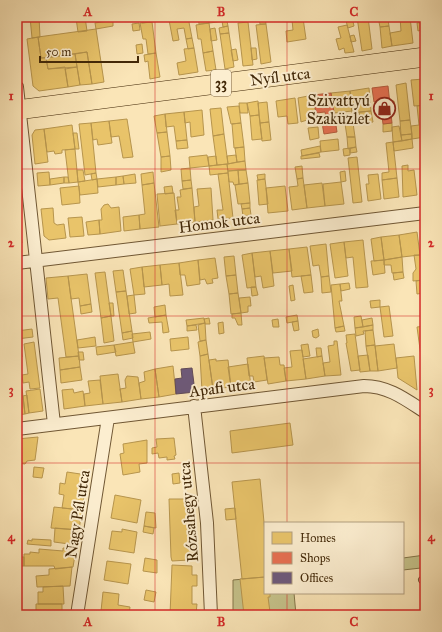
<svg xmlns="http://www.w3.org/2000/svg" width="442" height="632" font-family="'IM FELL Great Primer',serif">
  <rect width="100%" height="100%" fill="#fae5b7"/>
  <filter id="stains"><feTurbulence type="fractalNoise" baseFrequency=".005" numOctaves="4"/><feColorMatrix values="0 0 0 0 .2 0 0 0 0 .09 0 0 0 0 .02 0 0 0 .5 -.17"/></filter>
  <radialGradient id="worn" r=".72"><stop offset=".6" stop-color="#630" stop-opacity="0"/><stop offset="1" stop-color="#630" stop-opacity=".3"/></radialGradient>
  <path fill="#c5c28a" stroke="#847549" d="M425,555V570L421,568L403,570V558Z
    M265,577V593H294L296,615H233V580Z"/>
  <path fill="#e9c46a" stroke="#b7954d" d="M30,17H39L40,37L32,38Z
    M65,17H76V20L65,21Z
    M85,17L87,31L78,32L76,18Z
    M141,17H151L152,22L142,23Z
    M151,17H170V19L152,22Z
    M188,17L192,38L186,39L184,28L177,29L179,40L173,41L169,20Z
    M198,17H208L209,23L199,24Z
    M208,17H227V21L209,23Z
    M345,17H352L354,26L348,28Z
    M357,17H368L372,49L362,51Z
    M400,17H410L413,43L392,46L390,33L401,31Z
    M420,17H425V22L420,23Z
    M265,18L266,24H260L259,19Z
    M303,18L306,39L287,42L286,31L293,30L292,20Z
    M113,20V26L96,29L95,23Z
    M388,20L389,26L380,27L379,22Z
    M222,21H227L228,26L223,27Z
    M152,22L156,53L148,54L146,39H143L140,23Z
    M248,22L253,65L243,66L238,23Z
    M425,22V42H423L421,30L418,31L417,23Z
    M139,23L140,30L133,31L132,24Z
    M209,23L213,51L203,53L201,39H198L196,25Z
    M266,24L271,62L261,64L256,25Z
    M347,25L354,52L345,53L344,48L339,50L336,39L341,38L338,27Z
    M228,26L229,33L220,34L219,28Z
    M389,26L392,46L382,48L380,27Z
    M215,28L217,40L211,41L210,29Z
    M96,29L104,82L92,84L87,52L41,58L38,37Z
    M229,33L234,67L225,69L220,34Z
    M354,35L356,41L351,42L350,36Z
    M38,37L41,58H46L48,69L65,67L68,87L39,91L33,86L27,39Z
    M192,38L194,48L188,49L186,39Z
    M142,44L143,53L137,54L136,45Z
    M194,48L198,72L179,75L177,63L186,61L184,49Z
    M251,48H256L257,59L252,60Z
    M236,49L238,60L233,61L231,50Z
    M213,51L216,70L206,71L203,53Z
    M87,52L92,84L80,85L75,54Z
    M156,53L160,77L150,79L148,61L145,62L144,55Z
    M75,54L77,67L48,69L46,58Z
    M77,67L80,85L68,87L65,69Z
    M424,79L425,105L414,106L411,80Z
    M406,83L410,120L400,121L396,85Z
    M369,88L371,111L352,113L350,91Z
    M350,91L352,111L334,113L331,93Z
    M313,95L316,117L301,122L298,98Z
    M295,98L298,123L288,124L287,116L278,117L276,101Z
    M258,101L259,115L250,116L247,103Z
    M389,101H394L395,110H390Z
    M267,102L269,122L260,123L258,103Z
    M239,103H247L248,113H240Z
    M425,105V137L412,139L411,126L419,125L417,106Z
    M239,106L241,123L231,124L227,107Z
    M221,108L224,134L213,136L210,109Z
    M202,110L204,135L191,137L190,122L185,123L184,112Z
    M371,111L373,122L361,124L359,112Z
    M184,112L187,140L176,141L174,126L166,127L165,114Z
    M165,114L167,132L157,133L154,116Z
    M259,115L262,139L252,140L250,116Z
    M352,116L355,137H347L344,117Z
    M127,119L133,157L123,158L119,136L111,137L109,121Z
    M410,120L412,134L401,135L400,121Z
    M109,121L112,143L98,145L97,139L93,140L91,123Z
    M269,122L271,140L262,141L260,123Z
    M91,123L96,173L85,175L79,124Z
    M241,123L244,147L234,148L232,124Z
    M392,123V131L383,132V124Z
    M72,125L75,149L62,150V153L55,154L54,151L47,152L44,129Z
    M399,126L402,141L393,142L392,127Z
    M318,127L319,138L310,140L308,128Z
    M44,129L48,162L35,164L32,135L35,130Z
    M167,132L170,156L161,157L157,133Z
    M73,133H77L79,149H75Z
    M224,134L228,164L217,165L213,136Z
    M412,134V139L402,141L401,135Z
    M347,137H355L356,147L348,149Z
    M338,139L339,150L321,152L320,141Z
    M412,139L413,148L394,151L393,142Z
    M187,140L188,148L177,149L176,141Z
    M393,142L397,178L382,180V173L389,172L386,143Z
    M320,146L321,152L302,156L301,150Z
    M244,147L245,161L237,162L235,148Z
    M356,147L357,152L350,153V148Z
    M350,148V155L344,156L343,149Z
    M75,149L78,182L69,183L65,150Z
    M319,153L320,157L301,159V156Z
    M207,155L209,166L190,168L189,157Z
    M236,155L237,162L228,164L227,156Z
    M170,156L171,170L161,172V157Z
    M216,156L217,165L209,166L208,157Z
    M357,157L362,202L353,203L348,158Z
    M245,161L246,170L228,171L227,164Z
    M227,164L228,173L210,175L209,166Z
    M408,165V171L414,170L417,195L403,197L402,166Z
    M302,166L303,178L297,179L295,167Z
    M190,168L191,180L182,181L181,169Z
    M77,170H83L85,181L78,182Z
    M238,170H246L248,183L239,184Z
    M238,170L239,184L234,185L233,182H229L228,171Z
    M345,171L346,181L341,182L340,172Z
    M49,172L50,185L38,186L37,173Z
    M153,172L154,183L142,185L141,174Z
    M96,173L97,179L92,180L91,174Z
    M228,173L233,218L218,219L217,210H223L218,174Z
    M135,174L136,183L124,184L123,176Z
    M265,174V179L258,180L257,175Z
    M378,174L381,199L368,201L366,184H369L368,175Z
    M123,176L124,184L116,185V177Z
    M64,177V183L50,185V179Z
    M64,177H68L69,183H64Z
    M116,177V185L98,187L97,179Z
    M303,178L307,208L292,210L289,187L298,186L297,179Z
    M397,178L399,197L384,199L382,180Z
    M97,179L98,193L80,195L78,182Z
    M265,179L268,204L259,205L257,180Z
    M191,180L192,188L183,189L182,181Z
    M341,182L344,204L325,206L323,184Z
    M154,183L159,227L140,229L139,215L145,214L142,185Z
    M248,183L250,203L238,204L235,185Z
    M322,183L325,206L307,208L304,185Z
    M79,186L80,203L62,205L60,188Z
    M172,186L173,193L165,194L164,187Z
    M285,186L288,211L268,213L266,188Z
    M192,188L195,222L177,224L175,210H179L177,197H181L180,190Z
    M211,188L213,220L195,222L194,207L199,206L197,189Z
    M174,193L177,224L160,226L157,194Z
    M17,198L22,243L17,244Z
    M250,203V208L242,209L241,204Z
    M108,204L111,208L119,207L121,231L100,234L99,220H102L101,209L104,205Z
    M53,208L54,223L57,225L64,224L66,238L49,240L44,236L41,209Z
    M250,208L251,215L243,216L242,209Z
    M139,215L140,229L124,231L123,217Z
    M82,217L84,236L70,237L68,218Z
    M99,220L100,234L88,235L86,222Z
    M425,231V244H423L421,232Z
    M417,232L420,255L402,257L399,235Z
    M399,235L402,257L384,260L381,237Z
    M381,237L384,260L374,261L371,239Z
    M363,240L368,287L356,288L353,257L346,258L344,242Z
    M344,242L348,276L335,278L330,244Z
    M326,244L329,276L321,277L319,265L313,266L310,246Z
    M307,247L311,275L292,277L289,249Z
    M289,249L292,271L273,273L270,251Z
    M270,251L274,286L263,288L261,276L255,277L252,253Z
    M252,253L256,287L247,288L242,255Z
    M414,255H420L423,280L413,281V273L416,269Z
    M234,256L236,275L226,276L224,257Z
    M402,257L403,272L392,273L391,265H384V260Z
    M215,258L218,278L212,279L213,283L207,284L205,279L200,280L198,260Z
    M198,260L200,284L187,286L185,275H180L179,263Z
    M384,260L385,273L373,275L371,261Z
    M179,263L183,295L170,296L169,284L162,285L160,265Z
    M160,265L162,285L144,287L142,267Z
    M142,267L145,294L134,295L130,269Z
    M123,270L126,291L116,292L113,271Z
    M105,272L111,316L101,318L95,273Z
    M403,272L404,278L394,280L393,273Z
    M87,274L91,304L80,306L79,298L71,299L68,276Z
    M236,275L238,293L229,294L226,276Z
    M311,275L313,292L304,293L301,276Z
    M68,276L79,356L66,357L58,298L48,299L46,278Z
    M329,276L331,292L322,293L321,277Z
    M423,280L424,293L417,294L416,281Z
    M349,283L350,289L341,291L340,284Z
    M340,284L342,301H339L344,326L335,328L331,285Z
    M293,285L295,300L291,301L289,286Z
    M251,287H256L258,295L252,296Z
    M126,291L132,331L122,333L116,292Z
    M238,293L241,313L231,314L229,294Z
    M134,295L136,313L129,314L127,296Z
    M250,297L251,306H248V312L241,313L239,298Z
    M380,300V307L371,308L370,301Z
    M109,303H113L114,316H111Z
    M91,304L92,312L81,314L80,306Z
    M165,305L166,315L155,317L154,307Z
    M389,306L393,336L384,337L380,307Z
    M241,313L242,325H238L235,318H232V314Z
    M166,315L169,332L163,333L162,322L149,323L148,318Z
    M297,315L298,321L287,323L286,317Z
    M111,316L114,341L104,343L101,318Z
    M361,316L363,327L355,328L354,317Z
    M204,318L205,323L187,326L186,320Z
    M209,318L210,324H205L204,319Z
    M372,318L373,325L363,327L362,320Z
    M278,319L279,327H273L272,320Z
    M298,321L299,330L294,331L292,322Z
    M223,322L224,333L219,334L218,323Z
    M205,323L206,340L200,341L198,325Z
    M196,325L197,330L187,331V326Z
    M373,325V330L363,331L364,334L356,336L355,328Z
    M344,326L345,331L336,332L335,328Z
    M425,326V386L417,327Z
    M32,329L33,337L17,339V331Z
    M318,329L319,336L316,338L313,337L312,331Z
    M373,330L375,345L366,346L365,331Z
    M132,331L133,338L123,340L122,333Z
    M150,332L151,339L133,342L132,334Z
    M355,334L360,370L351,371L346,343H347L346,335Z
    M95,337L96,346L78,348L77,340Z
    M188,337L189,349L171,351L170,339Z
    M17,339H20L22,357L18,358Z
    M206,340L208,354L200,356L198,342Z
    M334,341H337L341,375L325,376L323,363L330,362L328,346L334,345Z
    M34,342L40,388L30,389L29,382L23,383L22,375L28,374L24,344Z
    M133,342L135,353L116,356L114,345Z
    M308,344L310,356L303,357L301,345Z
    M394,344L397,368L378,371L375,346Z
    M114,345L116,352L97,355L96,347Z
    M375,345L378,371H370L366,346Z
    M316,348H321L322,356L317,357Z
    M302,350L306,379L286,381L284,368L292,367L290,351Z
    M78,352H83L84,360H79Z
    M208,354L213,389L202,391L200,356Z
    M368,355L370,371L360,372L358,356Z
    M79,356L80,367L60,370L59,358Z
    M264,356L267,380L254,382L253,376H249L247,358Z
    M322,356L325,376L306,379L303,359Z
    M414,356L417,390L398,378L396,358Z
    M279,357L280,365H284L286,381L268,384L264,358Z
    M216,359V361L228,360L231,387L213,389L209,360Z
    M248,364L251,386L231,388L228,367Z
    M173,366L176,394L159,397L155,369Z
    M80,367L82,380L61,383L60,370Z
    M155,369L159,397L141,399L139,383L145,381L144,372Z
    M17,372H20L22,388L17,389Z
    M118,374L122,402L103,404L100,376Z
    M127,376L138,377L141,399L122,402L120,389L126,388L125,380Z
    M100,380L103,404L85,406L84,394L90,393L88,381Z
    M22,388L25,414L17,415V389Z
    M40,389L43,411L29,413L26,391Z
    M73,389L74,393L83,391L85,406L64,409L62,390Z
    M27,395L29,413L25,414L23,396Z
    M290,423L293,445L232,453L230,431Z
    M38,437L35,460L27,461L25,464L17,463V439Z
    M174,438L176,455L174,456L175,459L167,460V457L159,458L158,453L152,454V448L157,447L156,439Z
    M147,440V463L139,464L140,472L123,475L120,454L124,453L123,444Z
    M34,467L44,468L42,478L33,477Z
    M67,472L87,475L82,510L62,508L64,495L59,494L60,483L65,484Z
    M179,473L180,483L173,484L172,474Z
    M260,479L265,533V577L242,579L232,482Z
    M115,495L141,500L137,523L111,518Z
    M169,499H189V506H194V518H190V534H195L196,556L189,557V560L172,561L171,557Z
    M54,507L82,510L79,530L51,528Z
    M235,508L236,519L226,520L225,509Z
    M146,512L155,513L156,528L144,526Z
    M144,526L154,528L153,534L143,532Z
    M55,528L79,530L77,545L54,542Z
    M122,529L137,532L134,553L109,549L112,531L122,532Z
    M32,539L51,540V546L27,544L28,540L32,541Z
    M63,548L76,549L73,567L55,569L54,566H24V554H30V552L39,553V549L63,551Z
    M19,557H24V566H19Z
    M145,558L157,560V573L143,571Z
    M107,561L131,564L128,584L104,580Z
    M172,565L192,566V575H197V586H192V604H197L196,614L170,615Z
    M72,567L70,586L37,587L36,576L49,575V569Z
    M265,577V593H270V597H268L270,612L244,615L240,579Z
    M63,586L64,604H38V592H43V587Z
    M146,590L156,592L154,602L144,600Z
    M103,592L119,594L118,605L130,607L129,615L101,611Z
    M36,604H62V615H36Z
    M264,613V615H242H244Z"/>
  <path fill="#e76f51" stroke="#b65a3b" d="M388,86L392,123L383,124L380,101L374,102L372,88Z
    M331,93L337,132L324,134L322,123L327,122L325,112L316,113L313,95Z"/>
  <path fill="#6d597a" stroke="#604a58" d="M192,368L195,392L176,394L175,379L182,378L181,369Z"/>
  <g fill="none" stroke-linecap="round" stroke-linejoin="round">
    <defs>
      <path id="lane" d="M422,580L425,579"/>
      <path id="street" d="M17,87L54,424
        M17,263L425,213
        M194,406L207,523L211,615
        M17,429L364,386C388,386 405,399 425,412
        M77,615L108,418"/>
      <path id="primary" d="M17,110L425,57"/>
    </defs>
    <use href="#lane" stroke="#705734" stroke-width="8"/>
    <use href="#street" stroke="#705734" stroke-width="14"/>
    <use href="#primary" stroke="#422808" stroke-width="20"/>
    <use href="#lane" stroke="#fceed0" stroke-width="6"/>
    <use href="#street" stroke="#fceed0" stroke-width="12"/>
    <use href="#primary" stroke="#fae5b7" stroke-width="19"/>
  </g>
  <path fill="none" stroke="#d62828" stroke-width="1" stroke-opacity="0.55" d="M155,17V615M287,17V523M17,169H425M17,316H425M17,463H425M287,593V615"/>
  <defs>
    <symbol id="shop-ring" viewBox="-11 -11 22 22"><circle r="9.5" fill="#fceed0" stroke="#8f2418" stroke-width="1.5"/><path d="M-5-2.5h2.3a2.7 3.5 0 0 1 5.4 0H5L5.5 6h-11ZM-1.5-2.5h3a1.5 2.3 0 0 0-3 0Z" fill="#8f2418"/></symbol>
  </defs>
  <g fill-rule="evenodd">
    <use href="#shop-ring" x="372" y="96" width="25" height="25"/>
  </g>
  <g text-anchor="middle" stroke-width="4" stroke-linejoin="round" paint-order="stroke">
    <rect fill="#fceed0" stroke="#7a6344" stroke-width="1" x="211" y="70" width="20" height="26" rx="3"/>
    <g font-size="15" font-weight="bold" fill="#422808">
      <text x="221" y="88">33</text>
    </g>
    <g font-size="16" fill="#422808" stroke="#fceed0">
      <text transform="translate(280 76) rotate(-7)" y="6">Nyíl utca</text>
      <text transform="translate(219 222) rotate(-7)" y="6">Homok utca</text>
      <text transform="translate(222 387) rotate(-7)" y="6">Apafi utca</text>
      <text transform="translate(188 512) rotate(-95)" y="6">Rózsahegy utca</text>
      <text transform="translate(77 514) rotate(-81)" y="6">Nagy Pál utca</text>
    </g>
    <g font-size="16" fill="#422808" stroke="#fceed0" text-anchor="end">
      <text x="370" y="106">Szivattyú<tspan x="370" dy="18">Szaküzlet</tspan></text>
    </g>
  </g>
  <rect width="442" height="632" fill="none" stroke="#fae5b7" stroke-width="44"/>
  <rect x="264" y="522" width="140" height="72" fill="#fceed0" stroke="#b29f80"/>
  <rect x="272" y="532" width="20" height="12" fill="#e9c46a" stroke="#b29f80"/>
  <text x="300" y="542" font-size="12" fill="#422808">Homes</text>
  <rect x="272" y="552" width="20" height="12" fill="#e76f51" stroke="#b29f80"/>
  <text x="300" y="562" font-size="12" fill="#422808">Shops</text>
  <rect x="272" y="572" width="20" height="12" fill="#6d597a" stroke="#b29f80"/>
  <text x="300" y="582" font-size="12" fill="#422808">Offices</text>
  <path d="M40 56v6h98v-6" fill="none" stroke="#422808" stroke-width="2"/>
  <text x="46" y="56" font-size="12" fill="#422808" stroke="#fceed0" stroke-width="3" paint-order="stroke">50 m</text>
  <rect x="22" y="22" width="398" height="588" fill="none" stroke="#d62828" stroke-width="1.5"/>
  <g font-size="13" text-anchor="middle" font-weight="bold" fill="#d62828">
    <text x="88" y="16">A</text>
    <text x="221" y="16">B</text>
    <text x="354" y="16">C</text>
    <text x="11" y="100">1</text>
    <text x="431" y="100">1</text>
    <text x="11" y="247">2</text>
    <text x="431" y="247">2</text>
    <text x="11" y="394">3</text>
    <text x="431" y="394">3</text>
    <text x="11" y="541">4</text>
    <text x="431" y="541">4</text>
    <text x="88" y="626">A</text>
    <text x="221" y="626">B</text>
    <text x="354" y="626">C</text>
  </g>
  <rect width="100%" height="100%" filter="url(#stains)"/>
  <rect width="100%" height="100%" fill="url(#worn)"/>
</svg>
